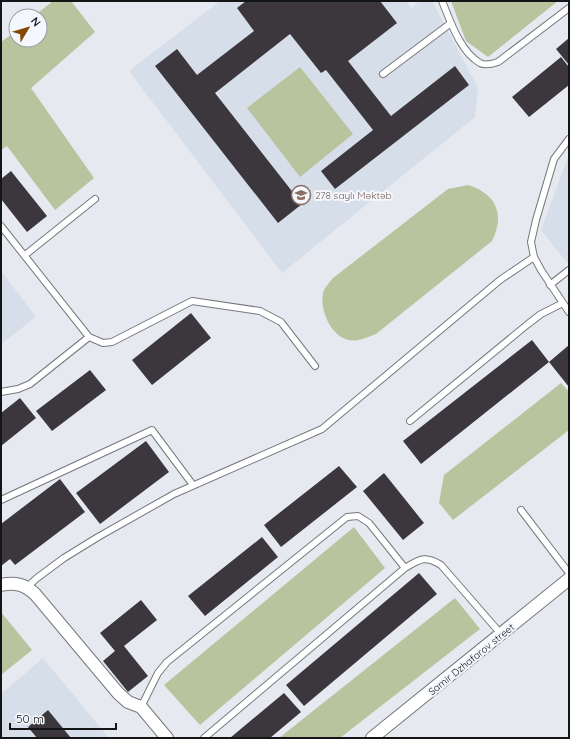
<svg xmlns="http://www.w3.org/2000/svg" width="570" height="739" font-family="Quicksand,sans-serif">
  <rect width="100%" height="100%" fill="#e6eaf0"/>
  <path fill="#d5dee9" d="M220,1H407L411,8L420,1H432L478,88L475,117L282,273L129,71Z
    M568,157H569V265L541,230Z
    M1,271L36,317L1,344Z
    M43,658L109,738H1V694Z"/>
  <path fill="#b7c49d" d="M53,1H71L95,32L31,88L94,178L55,210L7,146L1,150V42L16,31V40H40V16H34Z
    M451,1H558L488,57L466,41Z
    M300,67L353,134L300,177L247,108Z
    M468,185C497,194 505,215 492,241L376,334C370,336 364,339 358,340C335,345 319,313 323,293C324,288 330,282 333,278L448,189Z
    M561,383L569,392V430L453,520L439,503L444,475Z
    M354,527L385,568L200,725L164,685Z
    M455,598L480,629L340,738H279Z
    M1,612L32,650L1,675Z"/>
  <path fill="#3b373c" d="M246,1H380L397,23L348,61L391,116L455,66L469,85L335,189L321,171L373,130L326,70L321,73L290,34L215,93L302,204L278,223L155,66L177,49L197,75L254,31L237,8Z
    M569,38V65L556,49Z
    M561,57L569,67V85L529,117L512,97Z
    M11,171L47,216L27,232L1,199V179Z
    M191,313L211,338L152,385L132,360Z
    M532,340L549,362L421,464L403,441Z
    M569,345V387L549,362Z
    M90,370L106,390L52,431L36,411Z
    M20,398L36,418L1,446V413Z
    M146,441L169,472L100,524L76,493Z
    M339,466L357,487L281,547L264,525Z
    M384,473L424,523L403,540L363,491Z
    M60,479L85,512L15,565L10,559L1,566V524Z
    M262,537L278,557L205,616L188,596Z
    M419,573L437,594L304,706L286,685Z
    M141,600L157,620L124,646L148,676L128,692L103,661L115,651L100,633Z
    M284,693L301,712L270,738H230Z
    M48,710L71,738H37L28,727Z"/>
  <g fill="none" stroke-linecap="round" stroke-linejoin="round">
    <defs>
      <path id="lane" d="M442,1C450,20 460,52 480,63C485,66 492,64 498,62L569,8
        M383,74L451,23
        M569,139L554,159L536,220L531,242L534,257L541,270L569,312
        M1,226L89,337L30,384L18,389L1,392
        M25,255L95,199
        M550,285L569,270
        M89,337L103,343L112,342L192,301L260,311L281,322L315,366
        M410,421L528,324L541,314L563,303
        M1,500L152,430L193,485
        M521,510L569,573
        M27,587L37,578L64,558L98,537L174,494L322,429L500,280L534,257
        M141,707L158,673L167,662L347,517L358,516L369,523L405,568
        M204,738L405,568C420,559 425,555 441,565L501,634"/>
      <path id="street" d="M1,585C15,582 24,584 35,594L118,693L128,702L141,707L167,738
        M372,738L569,579"/>
    </defs>
    <use href="#lane" stroke="#75797e" stroke-width="8"/>
    <use href="#street" stroke="#75797e" stroke-width="14"/>
    <use href="#lane" stroke="#fff" stroke-width="6"/>
    <use href="#street" stroke="#fff" stroke-width="12"/>
  </g>
  <defs>
    <symbol id="school-ring" viewBox="-11 -11 22 22"><circle r="9.5" fill="#f4f7fd" stroke="#8d6e63" stroke-width="1.5"/><path d="M0-5L7-2L0 1L-7-2ZM-4 1L0 2.5L4 1V4Q0 6-4 4Z" fill="#8d6e63"/></symbol>
  </defs>
  <g fill-rule="evenodd">
    <use href="#school-ring" x="290" y="184" width="22" height="22"/>
  </g>
  <g text-anchor="middle" stroke-width="4" stroke-linejoin="round" paint-order="stroke">
    <g font-size="10" fill="#785e54" stroke="#f4f7fd" text-anchor="start">
      <text x="315" y="199">278 saylı Məktəb</text>
    </g>
    <g font-size="10" fill="#141517" stroke="#f4f7fd">
      <text transform="translate(471 659) rotate(-39)" y="4">Samir Dzhafarov street</text>
    </g>
  </g>
  <rect width="570" height="739" fill="none" stroke="#141517" stroke-width="4"/>
  <g transform="translate(28 28) rotate(52)"><circle r="19" fill="#f4f7fd" stroke="#9a9da1"/>
  <path d="M0-3L7 15L0 10L-7 15Z" fill="#854904"/>
  <text y="-6" font-size="11" font-weight="bold" text-anchor="middle" fill="#141517">N</text>
  </g>
  <path d="M10 723v6h106v-6" fill="none" stroke="#141517" stroke-width="2"/>
  <text x="16" y="723" font-size="12" fill="#141517" stroke="#f4f7fd" stroke-width="3" paint-order="stroke">50 m</text>
</svg>
